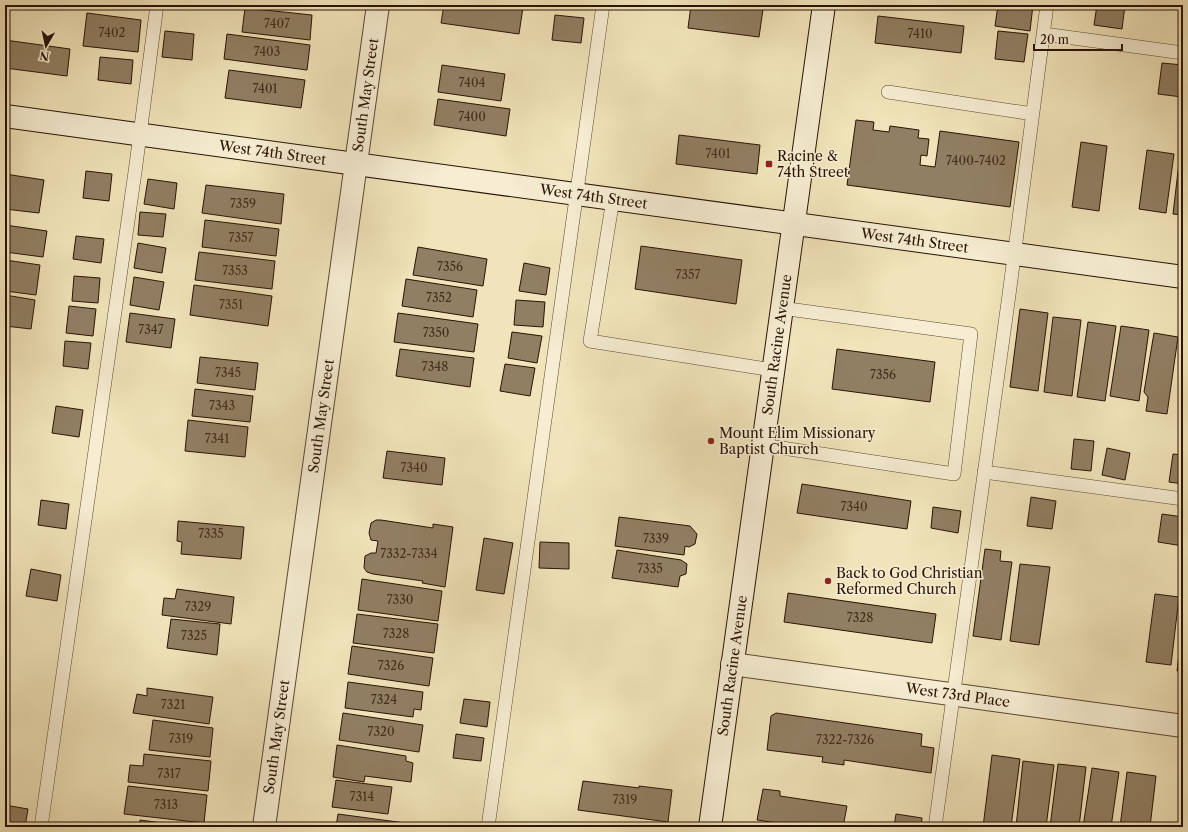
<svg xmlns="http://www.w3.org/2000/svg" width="1188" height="832" font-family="'Libre Caslon Text',serif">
  <rect width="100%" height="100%" fill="#f1e4ba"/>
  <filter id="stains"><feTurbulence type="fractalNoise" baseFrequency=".005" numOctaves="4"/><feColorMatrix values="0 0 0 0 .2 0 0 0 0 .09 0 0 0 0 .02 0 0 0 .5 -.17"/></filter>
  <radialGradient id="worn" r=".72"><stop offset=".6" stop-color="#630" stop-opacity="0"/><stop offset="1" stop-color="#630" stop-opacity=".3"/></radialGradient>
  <path fill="#917f63" stroke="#2a1205" d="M444,5H507L523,7L519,34L441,23Z
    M557,5H586V8L557,6Z
    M691,5H736L763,9L759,37L688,28Z
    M998,5H1033L1030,31L995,26Z
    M1097,5H1125L1122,29L1094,25Z
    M245,8L312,15L310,40L242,32Z
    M87,13L141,20L138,52L83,46Z
    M555,15L584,18L581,43L552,40Z
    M878,16L964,26L961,53L875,43Z
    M165,31L194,34L192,60L162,57Z
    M998,31L1028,34L1024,62L995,59Z
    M227,34L310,45L307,70L224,59Z
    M5,40L70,49L67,76L5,68Z
    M100,57L133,60L131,84L98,80Z
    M1162,63L1183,65L1182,97L1158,94Z
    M442,65L505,74L501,101L438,92Z
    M229,70L305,80L301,108L225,98Z
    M438,99L510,109L506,136L434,125Z
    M856,120L874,122L873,130L889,132L890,126L919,130L918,138L929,139L927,156L921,155L920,165L935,167L940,131L1019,142L1010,207L847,185Z
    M679,135L760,145L757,174L676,164Z
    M1081,142L1107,146L1099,211L1072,207Z
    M1147,150L1174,154L1166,213L1139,209Z
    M1180,154H1183V215L1173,214Z
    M86,171L112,174L109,201L83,198Z
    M5,174L44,180L39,213L5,209Z
    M148,179L177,183L174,209L144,204Z
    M206,185L284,194L281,224L202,213Z
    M140,212L166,214L163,237L138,235Z
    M205,220L279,229L276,256L202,247Z
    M5,225L47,231L43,257L5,252Z
    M76,236L104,239L101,263L73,259Z
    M138,243L166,248L162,273L134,268Z
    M641,246L742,260L736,304L635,289Z
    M418,247L487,259L483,286L413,275Z
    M199,252L275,261L272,289L195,280Z
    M5,260L40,265L36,295L5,291Z
    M524,263L550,268L546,295L519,291Z
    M74,276L100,278L98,303L72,301Z
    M134,277L164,282L159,310L130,305Z
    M406,279L477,290L473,317L402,306Z
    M194,285L272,296L268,326L190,315Z
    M5,295L35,300L31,329L5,326Z
    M516,300L545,302L543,327L514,325Z
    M69,306L96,309L93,336L66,333Z
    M1020,309L1048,313L1038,391L1010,387Z
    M130,313L175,319L171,348L126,342Z
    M398,313L478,324L474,352L394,342Z
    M1053,317L1081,320L1072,396L1044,392Z
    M1088,322L1116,326L1105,401L1077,397Z
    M1121,326L1149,330L1139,401L1110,396Z
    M512,332L542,336L537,363L508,358Z
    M1154,333L1178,337L1167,414L1146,411L1148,397L1144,392Z
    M65,341L91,343L88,369L63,366Z
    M400,349L474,358L470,387L396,376Z
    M837,349L935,362L930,402L832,389Z
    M200,357L258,363L255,390L197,383Z
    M505,364L535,368L530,396L500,391Z
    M1183,374V404L1179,403Z
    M195,389L253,396L250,422L192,416Z
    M56,406L83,410L79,437L52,433Z
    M188,420L248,427L245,457L185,451Z
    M1074,439L1094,441L1091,471L1071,469Z
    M1107,448L1130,453L1125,480L1102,475Z
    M387,451L445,458L442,485L383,478Z
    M1173,454L1183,455V484L1169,482Z
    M802,484L911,501L907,529L797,513Z
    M1031,497L1056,501L1052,529L1027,526Z
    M41,500L69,504L66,529L38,525Z
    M933,507L961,511L958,533L931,528Z
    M1162,514L1183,517V546L1158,542Z
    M619,517L690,526L697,534L695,544L689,547L685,546L684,555L615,546Z
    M376,520H381L433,528V524L453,527L445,587L422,583L423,581L373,574L367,572L364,568L365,556L371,553H376L378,541L371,540L369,533L371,523Z
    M178,521L244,527L241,559L181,554L182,542L177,541Z
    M484,538L513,543L504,594L476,590Z
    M540,542L569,543V569L539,568Z
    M985,549L1001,551L1000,561L1012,562L1001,640L973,636Z
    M617,550L681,560L687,564L686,574L680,576L678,587L612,578Z
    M1020,564L1050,567L1039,645L1010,641Z
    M31,569L61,575L57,601L26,596Z
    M362,579L442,591L438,621L358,610Z
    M177,589L234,597L231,624L162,615L164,598L175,599Z
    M788,593L936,614L932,643L784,622Z
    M1155,594L1179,597L1171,665L1146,662Z
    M357,614L438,624L434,653L353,643Z
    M171,619L220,624L217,655L167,648Z
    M1183,619V671H1177Z
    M352,646L433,658L429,686L348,674Z
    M348,682L423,692L421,710L414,709L413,717L345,708Z
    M147,688L213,697L209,724L133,713L137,694L147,696Z
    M464,699L490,702L487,727L460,723Z
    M343,713L423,725L419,752L339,740Z
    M776,713L922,734L921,746L934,748L931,773L844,760V765L822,762L823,757L767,750L771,716Z
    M153,720L213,728L210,757L149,750Z
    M456,734L484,738L481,761L453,758Z
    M337,745L406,756V761L413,763L411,782L365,776L364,782L333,777Z
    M144,754L211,761L208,791L128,782L130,765L143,766Z
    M992,755L1020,759L1011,827H983Z
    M1023,761L1054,765L1046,827H1016Z
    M1058,764L1086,767L1079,827H1050Z
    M1092,768L1119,772L1111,827H1083Z
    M1127,772L1156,776L1150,827H1120Z
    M336,780L392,787L388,814L332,807Z
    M583,781L639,788V786L672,790L668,822L578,810Z
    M128,786L207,795L204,823L124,814Z
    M763,789L780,791V796L847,806L843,827H805L757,820Z
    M5,805L28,809L25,827H5Z
    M338,814L405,823L404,827H336Z
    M896,814L922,818L921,827H894Z
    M140,820L155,822L195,827H139Z"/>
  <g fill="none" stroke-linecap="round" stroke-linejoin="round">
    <defs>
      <path id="lane" d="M1044,34L1183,53
        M888,92L1033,114
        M613,199L590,341L773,370
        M762,445L954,474L971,334L781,308
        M984,472L1183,499
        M41,827L135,172L157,5
        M488,827L603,5
        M935,827L1009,295L1047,5"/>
      <g id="street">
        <path id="s1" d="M732,664L1183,726"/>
        <path id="s2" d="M264,827L378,5"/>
      </g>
      <g id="secondary">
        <path id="s3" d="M5,116L1183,277"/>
        <path id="s4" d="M710,827L824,5"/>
      </g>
    </defs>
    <use href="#lane" stroke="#5c4632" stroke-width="14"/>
    <use href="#street" stroke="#5c4632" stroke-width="24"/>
    <use href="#secondary" stroke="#2a1205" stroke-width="24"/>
    <use href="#lane" stroke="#f6edd2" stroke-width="13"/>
    <use href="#street" stroke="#f6edd2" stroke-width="22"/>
    <use href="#secondary" stroke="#f6edd2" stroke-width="22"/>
  </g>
  <g fill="#8f2418" stroke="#f6edd2" stroke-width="1.5">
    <rect x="765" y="160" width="8" height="8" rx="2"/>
    <circle cx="711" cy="441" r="4"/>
    <circle cx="828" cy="581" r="4"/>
  </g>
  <g text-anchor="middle" stroke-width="3" stroke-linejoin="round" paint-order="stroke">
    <g font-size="12" fill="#442d1c">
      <text x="277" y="28">7407</text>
      <text x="112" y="37">7402</text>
      <text x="920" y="38">7410</text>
      <text x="267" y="56">7403</text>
      <text x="472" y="87">7404</text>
      <text x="265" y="93">7401</text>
      <text x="472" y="121">7400</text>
      <text x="718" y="158">7401</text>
      <text x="976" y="165">7400-7402</text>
      <text x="243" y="208">7359</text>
      <text x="241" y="242">7357</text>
      <text x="450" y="271">7356</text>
      <text x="235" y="275">7353</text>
      <text x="688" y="279">7357</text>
      <text x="439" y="302">7352</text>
      <text x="231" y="309">7351</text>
      <text x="151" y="334">7347</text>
      <text x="436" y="337">7350</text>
      <text x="435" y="371">7348</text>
      <text x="228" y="377">7345</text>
      <text x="883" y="379">7356</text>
      <text x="222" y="410">7343</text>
      <text x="217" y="443">7341</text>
      <text x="414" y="472">7340</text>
      <text x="854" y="511">7340</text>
      <text x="211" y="538">7335</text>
      <text x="656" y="543">7339</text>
      <text x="409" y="558">7332-7334</text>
      <text x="650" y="573">7335</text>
      <text x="400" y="604">7330</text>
      <text x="198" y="611">7329</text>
      <text x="860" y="622">7328</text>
      <text x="396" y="638">7328</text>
      <text x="194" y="640">7325</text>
      <text x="391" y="670">7326</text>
      <text x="384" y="704">7324</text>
      <text x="173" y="709">7321</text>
      <text x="381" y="736">7320</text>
      <text x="181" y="743">7319</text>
      <text x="845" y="744">7322-7326</text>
      <text x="169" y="778">7317</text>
      <text x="362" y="801">7314</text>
      <text x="625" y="804">7319</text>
      <text x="166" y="809">7313</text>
    </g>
    <g font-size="14" fill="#2a1205" stroke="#f6edd2">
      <text dy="5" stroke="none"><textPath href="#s2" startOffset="739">South May Street</textPath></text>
      <text dy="5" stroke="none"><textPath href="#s3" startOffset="270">West 74th Street</textPath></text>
      <text dy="5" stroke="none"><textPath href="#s3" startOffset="594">West 74th Street</textPath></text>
      <text dy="5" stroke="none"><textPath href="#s3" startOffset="918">West 74th Street</textPath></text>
      <text dy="5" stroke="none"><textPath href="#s4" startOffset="487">South Racine Avenue</textPath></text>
      <text dy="5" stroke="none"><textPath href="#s2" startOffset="415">South May Street</textPath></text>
      <text dy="5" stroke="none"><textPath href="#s4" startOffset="163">South Racine Avenue</textPath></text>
      <text dy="5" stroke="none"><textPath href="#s1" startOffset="228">West 73rd Place</textPath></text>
      <text dy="5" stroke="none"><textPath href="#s2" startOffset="91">South May Street</textPath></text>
    </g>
    <g font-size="14" fill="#2a1205" stroke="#f6edd2" text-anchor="start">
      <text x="777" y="161">Racine &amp;<tspan x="777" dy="16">74th Street</tspan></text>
      <text x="719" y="438">Mount Elim Missionary<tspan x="719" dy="16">Baptist Church</tspan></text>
      <text x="836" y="578">Back to God Christian<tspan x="836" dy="16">Reformed Church</tspan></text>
    </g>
  </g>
  <rect width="1188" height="832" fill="none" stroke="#f1e4ba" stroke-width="20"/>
  <rect x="6" y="6" width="1176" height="820" fill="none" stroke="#2a1205" stroke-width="2"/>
  <rect x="10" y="10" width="1168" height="812" fill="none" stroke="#2a1205"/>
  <g transform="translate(46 46) rotate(189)" stroke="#f6edd2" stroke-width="3" paint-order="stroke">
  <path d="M0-3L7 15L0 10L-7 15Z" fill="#2a1205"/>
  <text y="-6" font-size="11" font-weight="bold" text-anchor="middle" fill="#2a1205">N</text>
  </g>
  <path d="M1034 44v6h88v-6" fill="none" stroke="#2a1205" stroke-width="2"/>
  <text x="1040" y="44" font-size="12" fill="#2a1205" stroke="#f6edd2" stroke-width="3" paint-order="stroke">20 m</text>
  <rect width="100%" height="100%" filter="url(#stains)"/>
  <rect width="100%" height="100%" fill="url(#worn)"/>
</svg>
